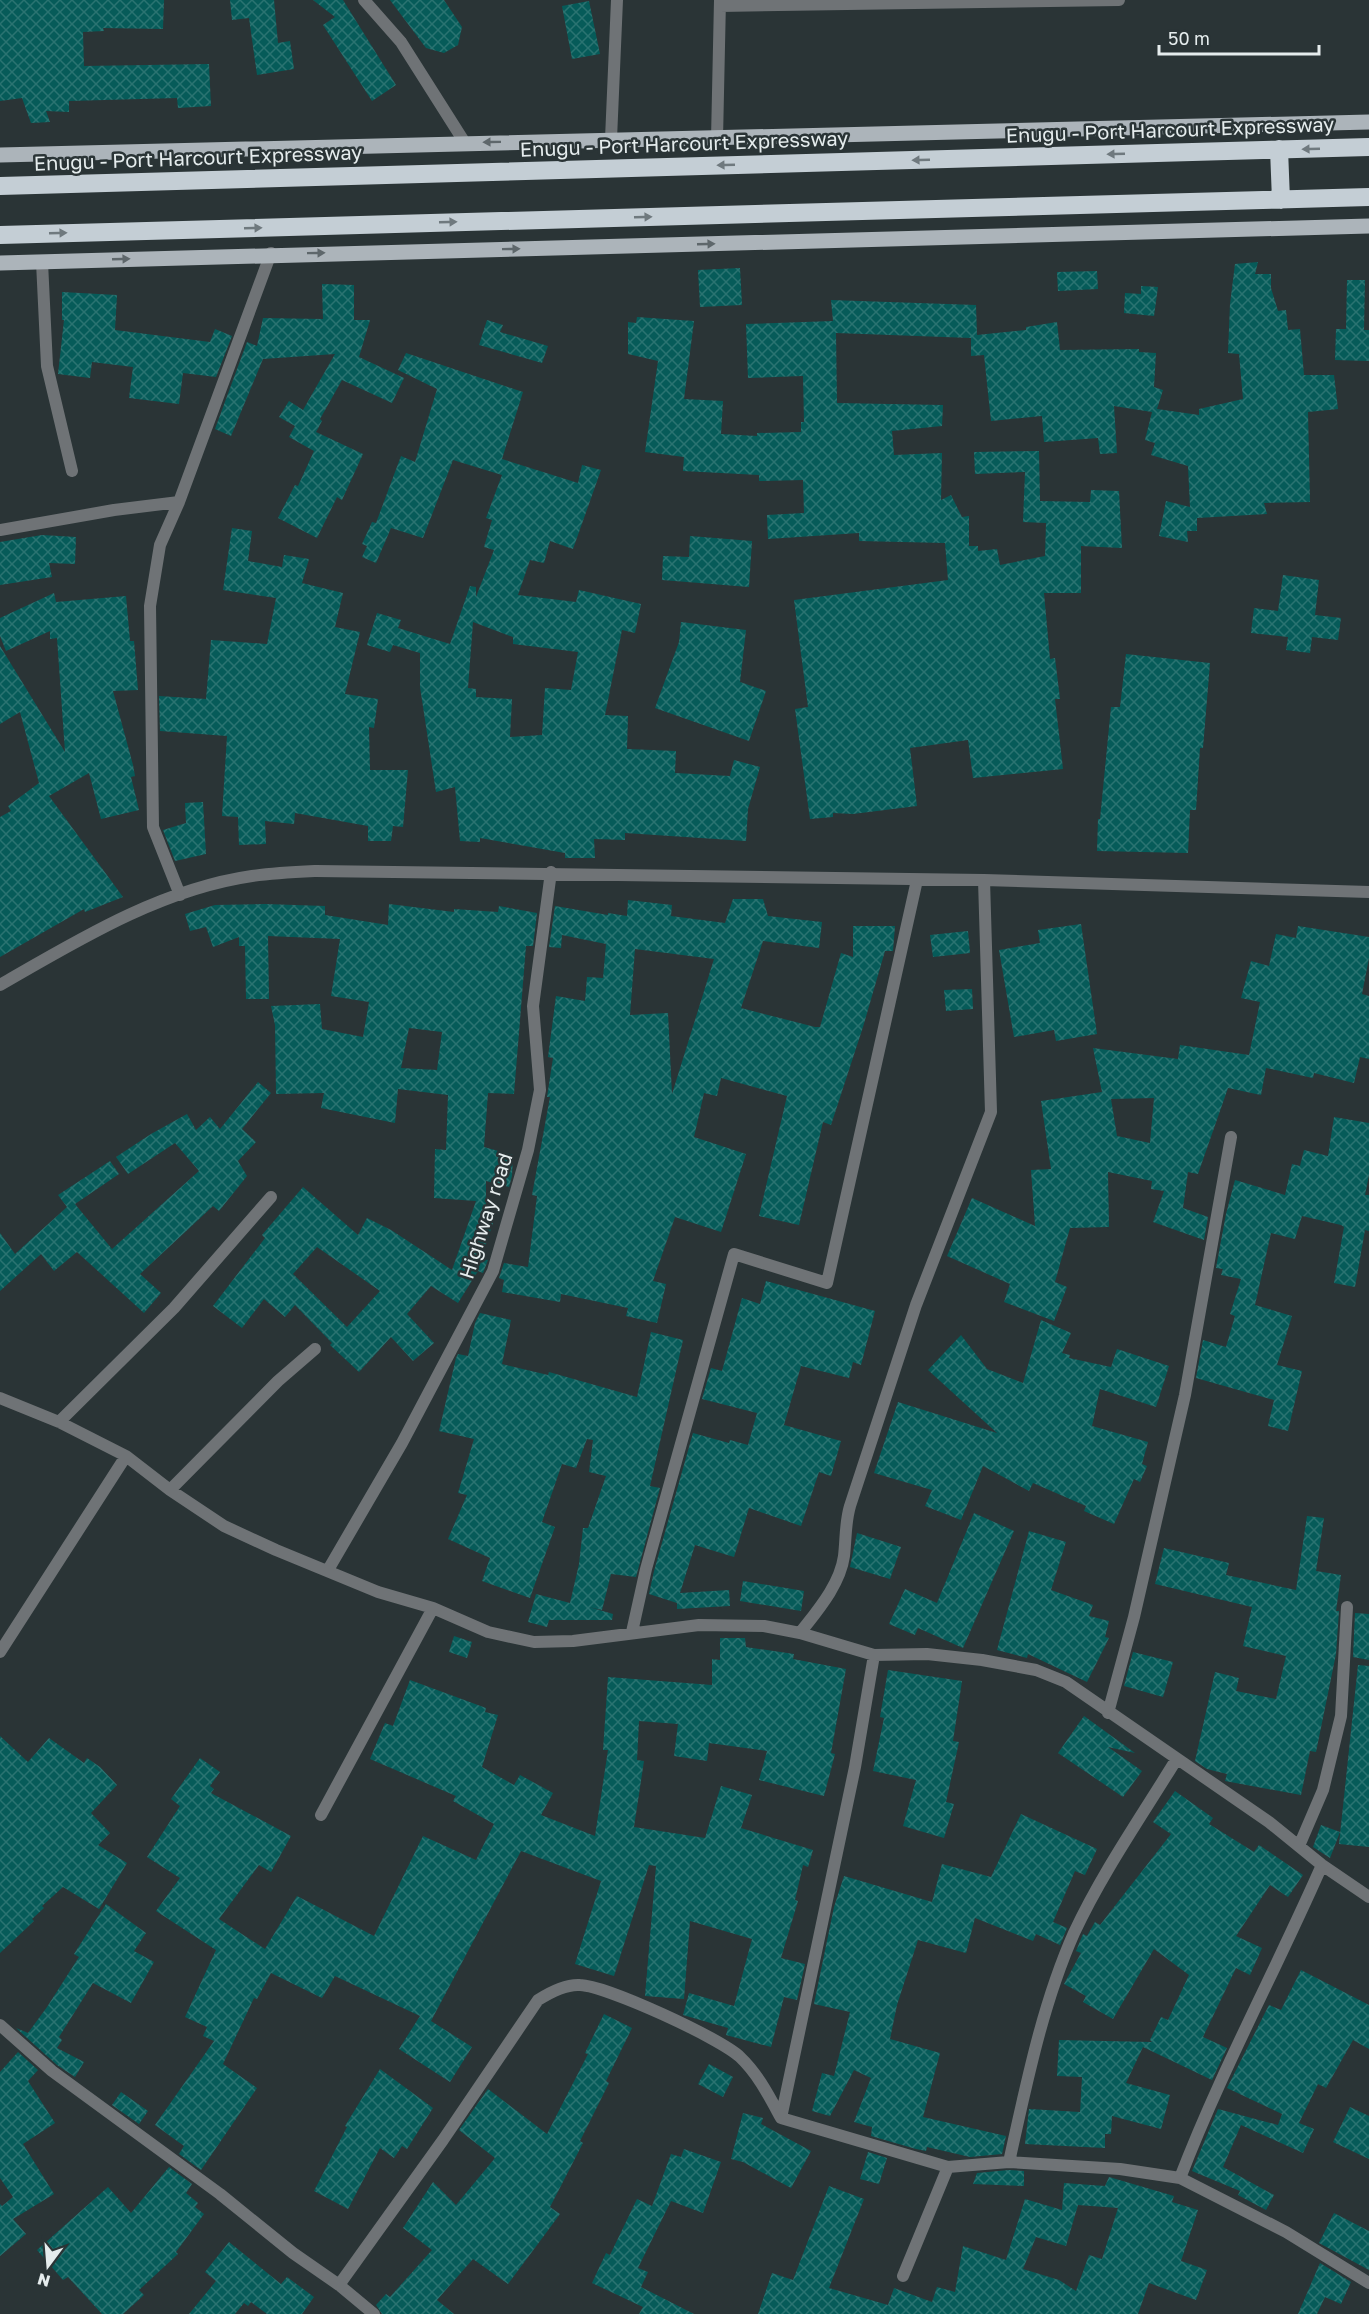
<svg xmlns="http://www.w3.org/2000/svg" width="1369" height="2314" font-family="'Golos Text',sans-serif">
  <defs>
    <pattern id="building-cross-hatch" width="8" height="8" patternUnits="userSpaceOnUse" patternTransform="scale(1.5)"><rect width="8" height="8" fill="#065b59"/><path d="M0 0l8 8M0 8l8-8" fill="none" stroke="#2a7371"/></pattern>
  </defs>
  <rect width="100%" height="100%" fill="#2a3436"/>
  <path fill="url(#building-cross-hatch)" fill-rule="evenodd" d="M0,0H164L163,29L103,28L104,31L83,32L84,66L209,64L211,106L178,108L177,98L69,101V112L46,111L50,122L31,123L22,98L0,101Z
    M230,0H274L278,43L290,41L294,69L257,75L249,18L232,20Z
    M313,0H343L396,85L372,101L323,25L335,17Z
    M390,0H444L462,27L458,45L444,53L426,48Z
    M589,1L600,54L572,59L562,6Z
    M1258,262L1255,274H1271V288L1278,311L1286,310L1288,330L1300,329L1304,375H1334L1338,409L1308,412L1310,502L1264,503L1267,514L1197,518V531H1187L1188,542L1159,536L1166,501L1190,507L1188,466L1151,455L1155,443L1145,440L1152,412L1114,406L1117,453L1100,454L1098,438L1044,442L1042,416L991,421L984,355L971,356V338L836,333L837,403L943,405L942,426L892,431L894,455L942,453L941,500L951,495L962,517L969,516V546H978V551L997,549L1000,565L1045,556L1046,523L1023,522L1025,472L975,474L974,452L1039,451L1040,501L1090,502L1091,490L1119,491L1122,548L1081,546V593H1044L1050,659L1055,658L1060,699H1055L1063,769L973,778L968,740L910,748L917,806L853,814L833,813V817L810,819L795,709L808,707L794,600L948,580L945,543L859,541V533L768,539L767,515L804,513L803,480L759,481V475L683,471L684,457L645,452L658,361L628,354V322L636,323L637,317L694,321L684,399L723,401L721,434L757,436V433L801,432V422H804L803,376L748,378L746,324L833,321L831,300L976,305L977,335L1026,330V327L1057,322L1060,350L1139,349V352L1156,353L1154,387L1163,390L1157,409L1199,415V409L1243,399L1239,354L1228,353L1230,304L1235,264Z
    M740,268L742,305L700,307L698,270Z
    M1097,271L1098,289L1058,291L1057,272Z
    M1347,280H1365L1364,330H1369V361L1335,360L1336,329H1346Z
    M322,284L354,285V320H370L359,357L404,378L392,403L342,380L320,419L322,421L316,432L363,454L342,500L337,497L317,538L278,518L295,485L298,486L314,451L289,437L295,426L279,417L289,401L303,410L335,354L263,359L231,436L215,429L247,342L257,346L263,318L323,319Z
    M1141,286L1158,287L1154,316L1124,313L1125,293L1141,294Z
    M62,292L117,295L115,330L210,342L215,329L232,336L216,377L183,373L179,404L129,398L133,367L92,362L90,378L58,374L64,320H62Z
    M487,320L503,325L500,332L548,346L542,363L479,345Z
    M406,353L523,392L502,459L578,483L582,465L601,470L573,549L550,541L544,563L530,560L518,595L576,602L579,590L641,604L635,633L622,630L605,715L628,716L627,749L676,751L675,773L730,776L734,760L760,767L748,809L746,841L625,833V840L594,839L595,858H565V853L480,838V842L460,841L455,787L436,792L420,687V653L393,645L390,652L367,645L377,613L401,620L398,628L450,644L470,586L476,587V597L494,550L484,547L492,520L486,518L502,475L453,460L423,538L391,528L376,563L362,557L367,546L362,544L372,522L376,523L401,456L415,462L437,389L398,370ZM473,622L513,637V644L578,652L571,690L545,688L542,735L510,737L512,699L476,697V689L468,688Z
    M232,528L252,531L248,561L282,567L284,555L309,559L302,583L343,593L335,627L360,632L345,694L378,699L374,728L369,727L370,770H408L403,827L393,826L391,841H368V826L295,813L294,824L265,821L266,844L239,845L238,817L222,816L227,736L160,731L159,696L206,699L211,640L267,644L276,598L223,590Z
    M42,535L76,537L75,564L49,563L52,577L0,585V542Z
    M690,536L752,541L749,587L662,580L663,556L689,557Z
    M1283,575L1319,580L1315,615L1341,618L1338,640L1312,637L1310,653L1286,650L1288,637L1251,633L1254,608L1278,611Z
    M54,593L56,602L126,596L130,641H134L138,690L113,691L133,765L135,776L131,777L139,810L101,819L89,773L49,796L123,897L85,912L84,909L0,957V817L11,811L8,806L39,783L20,712L0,724V646L65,752L57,638L50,639V631L6,651L0,636V618Z
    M681,622L746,630L740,682L766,691L749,741L655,708L679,642Z
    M1126,654L1210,663L1203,748H1200L1196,810H1190L1188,853L1097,851L1098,819H1100L1111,707H1120Z
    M203,802L206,854L175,861L163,830L186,823L185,803Z
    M733,899H763L768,916L822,922L819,948L763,941L741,1008L815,1027H820L841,953L853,957V926H895L893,951H885L863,1027L831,1125L823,1122L799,1225L759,1216L787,1096L721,1078L717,1096L704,1093L694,1137L746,1154L721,1232L675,1217L653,1281L666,1284L657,1323L626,1316L628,1308L561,1294L560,1302L502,1292L504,1280L499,1278L504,1263L528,1267L537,1196L532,1195L550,1097H547L553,1058L548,1057L556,996L585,1001L587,977L603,978L606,944L562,935L561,948L549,947L555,906L608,915V913L627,916L628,900L672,905L671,916L725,923ZM635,949L714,959L672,1094L668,1013L630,1015Z
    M265,904L325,906V915L388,925L389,904L454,912V909L498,912L499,906L537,913L533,946H526L514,1094L488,1093L484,1147L513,1155L512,1176L509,1187L486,1181V1220L493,1223L481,1259L488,1260L483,1273L478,1271L458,1303L431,1286L407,1314L434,1343L413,1361L391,1337L359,1372L330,1345L332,1343L295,1305L285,1317L264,1299L242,1328L213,1306L265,1238L262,1235L303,1187L358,1235L367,1218L391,1230L452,1270L476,1201L434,1198L435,1149L446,1150L448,1095L398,1089L395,1123L321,1108L324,1093L276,1094L275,1025L271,1006L320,1004L322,1029L363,1037L369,1002L331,996L340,939L268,936L269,999H246L245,946H239V937L213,947L206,927L190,931L185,914L215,905ZM409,1028L442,1032L437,1070L401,1068ZM317,1247L380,1291L347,1327L293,1274Z
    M1081,924L1097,1034L1056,1041L1054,1030L1014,1037L999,950L1040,943L1038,930Z
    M1298,926L1369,937V958L1362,994L1369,996V1059L1360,1057L1354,1083L1314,1073L1313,1078L1266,1068L1261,1095L1228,1088L1198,1174L1188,1172L1183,1208L1208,1217L1204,1240L1153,1222L1164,1191L1151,1189L1152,1181L1108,1172L1109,1227L1070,1228L1055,1282L1067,1287L1054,1321L1004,1302L1010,1284L947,1256L972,1198L1035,1226L1031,1170L1051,1169L1041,1101L1102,1092L1093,1048L1178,1059L1180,1045L1249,1055L1260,1002L1241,998L1251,961L1269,966L1276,934L1296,938ZM1154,1098L1150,1143L1117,1136L1111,1099Z
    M968,931L970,953L933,957L930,935Z
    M972,989L973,1009L946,1011L944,990Z
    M258,1082L271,1093L242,1129L256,1142L238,1161L247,1176L219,1211L213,1206L140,1274L161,1293L144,1313L77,1252L54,1271L41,1254L0,1291V1233L15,1254L67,1207L58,1195L110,1161L119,1174L75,1204L112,1249L199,1171L175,1143L128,1174L116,1157L151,1134L187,1114L196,1130L210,1117L220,1129Z
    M1334,1117L1369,1123V1175L1365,1195H1369V1231L1365,1230L1355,1287L1334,1283L1344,1227L1341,1225L1302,1216L1295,1239L1271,1233L1255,1305L1292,1316L1277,1365L1302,1371L1288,1431L1268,1426L1274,1400L1196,1378L1203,1340L1226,1347L1235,1316L1230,1314L1241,1279L1221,1275L1223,1269L1216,1268L1226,1214L1235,1180L1285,1195L1292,1164L1300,1166L1304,1150L1328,1156Z
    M766,1281L875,1311L861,1365L853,1362L849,1378L801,1366L784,1425L841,1441L831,1476L819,1472L801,1526L749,1508L734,1557L695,1545L680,1593L729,1590L730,1606L677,1609V1603L649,1594L654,1571L693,1433L729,1443L730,1440L748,1445L757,1413L702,1399L711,1368L722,1371L742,1298L760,1304Z
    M480,1313L511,1320L502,1364L548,1375L549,1372L637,1397L651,1332L683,1340L650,1486L660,1488L636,1577L611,1574L602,1610L589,1607L613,1614L612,1620H549L547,1627L528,1622L536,1594L570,1603L579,1564L583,1528H588L606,1476L589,1472L593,1440L587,1439L576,1468L562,1464L542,1522L555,1527L530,1598L482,1581L490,1558L448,1539L467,1495L458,1493L474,1439L439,1431L456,1358L458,1354L468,1356L475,1323Z
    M1041,1320L1071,1333L1062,1353L1070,1355L1069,1358L1111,1367L1117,1349L1169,1366L1156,1407L1100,1389L1092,1426L1148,1442L1142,1464L1147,1466L1140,1482L1134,1479L1114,1524L1084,1511L1086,1506L1033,1483L1029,1491L983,1466L961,1520L925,1506L932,1490L874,1473L898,1402L997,1433L928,1370L961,1335L987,1369L1023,1383Z
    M974,1513L1014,1531L963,1648L918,1628L915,1635L889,1624L905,1589L937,1603Z
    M1307,1516L1324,1518L1316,1571L1341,1575L1336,1611H1339L1336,1654L1316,1752L1310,1751L1301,1795L1225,1781L1227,1774L1207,1769L1195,1761L1215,1672L1239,1678L1236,1691L1276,1699L1286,1656L1243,1646L1252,1607L1155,1584L1164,1548L1229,1563L1226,1575L1296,1590Z
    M1029,1531L1066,1542L1051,1590L1093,1605L1089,1616L1109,1621L1105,1637L1109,1638L1087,1682L1028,1654L1027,1658L997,1650Z
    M857,1533L901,1547L890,1579L850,1567Z
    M743,1581L804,1591L801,1611L740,1601Z
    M1355,1613L1369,1614V1660L1353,1657Z
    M454,1636L472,1642L467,1658L449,1652Z
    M720,1638H745L746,1647L794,1654L793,1659L846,1669L831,1753L835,1754L824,1796L759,1780L767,1751L709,1743L707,1761L674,1756L678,1724L639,1721L637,1760L644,1761L634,1827L705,1838L721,1786L752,1795L741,1828L813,1850L808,1867L803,1865L795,1900L798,1901L781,1958L805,1964L797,2000L784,1997L771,2047L726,2035L728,2028L683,2015L689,1993L734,2006L752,1939L690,1921L684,1999L645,1996L656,1866L649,1865L614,1976L575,1964L601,1881L521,1851L431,2021L472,2047L450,2082L399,2049L420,2016L335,1976L322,1998L271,1973L257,1999L254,1998L223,2064L257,2088L201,2170L179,2154L184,2146L155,2125L214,2041L203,2036L207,2027L185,2017L216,1950L156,1911L180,1878L147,1857L180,1806L171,1799L200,1758L220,1772L210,1786L214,1789L211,1793L291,1836L271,1872L259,1865L219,1919L265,1949L297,1896L374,1936L423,1836L476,1860L494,1824L453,1801L456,1796L370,1759L385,1723L393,1726L410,1680L486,1708L485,1712L498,1715L482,1767L514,1785L520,1775L553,1793L541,1815L595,1836L608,1750H603L608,1677L712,1685V1659L720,1660Z
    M1133,1652L1173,1662L1163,1697L1124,1686Z
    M1358,1665L1369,1666V1847L1339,1844Z
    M888,1670L962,1681L953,1741L959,1742L946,1802L954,1804L944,1838L903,1826L916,1780L873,1771L884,1718L880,1717Z
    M1084,1716L1135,1753L1108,1747L1142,1771L1123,1797L1058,1753Z
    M0,1736L28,1762L49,1738L84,1763L87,1758L100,1767L117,1785L91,1813L110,1833L98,1845L127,1863L99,1909L63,1887L42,1906L44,1908L32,1919L34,1921L0,1953Z
    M1175,1791L1213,1818L1209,1824L1254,1852L1259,1845L1303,1875L1288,1897L1270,1885L1236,1936L1262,1948L1250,1975L1236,1968L1203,2037L1227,2048L1212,2080L1143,2047L1126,2083L1170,2095L1161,2129L1112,2116L1111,2134H1105V2148L1025,2144L1029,2109L1080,2112L1082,2077L1057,2076L1059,2040L1152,2042L1150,2040L1161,2017L1168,2020L1189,1975L1154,1949L1113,2019L1083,2002L1086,1996L1064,1984L1081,1953L1076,1951L1083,1934L1087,1936L1095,1922L1100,1925L1171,1834L1153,1822Z
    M1021,1814L1097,1849L1085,1875L1075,1871L1053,1922L1067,1928L1060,1945L1036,1934L1033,1941L975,1918L966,1953L918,1940L897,2005L890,2039L940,2053L923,2117L1006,2136L1002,2154L970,2157L927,2147L926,2151L916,2149L871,2136L872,2127L854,2122L871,2078L854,2070L830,2116L812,2111L822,2073L834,2076L850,2012L814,2004L834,1907L844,1876L932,1902L942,1864L991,1877Z
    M1321,1825L1340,1832L1330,1858L1313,1847Z
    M106,1904L146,1933L134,1951L154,1962L131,2003L93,1983L59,2037L62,2040L57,2048L84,2062L75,2077L57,2065L16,2028L28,2033L47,2007L79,1957L74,1954Z
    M1301,1970L1369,2005V2049L1353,2040L1326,2088L1318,2084L1299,2123L1314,2129L1303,2153L1241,2125L1223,2167L1274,2195L1266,2210L1238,2195L1240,2191L1192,2171L1218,2109L1278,2125L1282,2114L1227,2088L1269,2005L1281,2010Z
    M604,2014L632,2028L606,2081L609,2083L580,2141L583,2143L550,2207L560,2214L546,2233L508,2284L473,2259L437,2300L454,2314H382L376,2305L386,2294L390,2297L432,2250L403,2228L433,2182L456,2205L495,2158L459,2130L478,2103L488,2089L547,2134L588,2054L585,2053Z
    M18,2052L38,2070L28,2081L55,2123L23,2144L54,2194L13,2219L26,2234L0,2256V2204L2,2206L13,2197L0,2178V2072Z
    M709,2064L733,2077L723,2097L698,2084Z
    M380,2069L433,2108L407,2149L402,2146L394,2158L380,2148L348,2209L314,2191L347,2127L345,2126Z
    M121,2092L148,2111L139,2124L112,2105Z
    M1350,2107L1369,2116V2159L1333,2142Z
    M743,2113L763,2118L761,2124L811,2151L791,2188L743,2162L731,2159Z
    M684,2149L721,2162L703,2213L671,2201L638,2268L648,2272L641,2287L694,2314H639L643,2307L592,2283L606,2253L610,2255L637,2199L652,2206L671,2154L681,2157Z
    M868,2152L887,2158L879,2184L860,2179Z
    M169,2167L192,2184L186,2193L198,2203L195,2207L204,2214L176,2252L178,2254L139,2290L144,2295L123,2314H102L68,2277L63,2280L37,2250L108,2187L131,2213Z
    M1009,2170L1024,2171V2186L973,2184L977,2173Z
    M1109,2177L1174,2196L1172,2202L1198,2210L1181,2261L1207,2270L1196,2300L1149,2283L1138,2314H758L772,2273L793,2280L829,2186L864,2199L829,2288L888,2305L894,2288L932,2302L937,2287L955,2292L963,2246L1006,2260L1025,2199L1062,2210L1064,2183L1105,2186ZM1078,2205L1118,2208L1102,2259L1089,2255L1076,2291L1059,2280L1023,2269L1036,2237L1066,2246Z
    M1334,2213L1369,2231V2270L1319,2243Z
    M229,2242L281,2284L287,2277L314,2297L302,2314H267L251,2302L248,2306L244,2303L235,2314H189L216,2281L205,2272Z
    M1320,2263L1351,2282L1341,2304L1325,2297L1317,2314H1298Z"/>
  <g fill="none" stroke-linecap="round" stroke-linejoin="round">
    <path stroke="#6f7376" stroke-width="12" d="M364,0L401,42L465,143
      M720,6L1119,0
      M611,139L617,0
      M717,139L720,0
      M42,262L47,366L72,471
      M179,502L160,545L150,606L153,827L180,895
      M0,530L114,510L179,502L271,253
      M0,985C78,940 161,889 252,876C273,873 295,872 316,871L984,880L1369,892
      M0,1398L59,1422L126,1456L170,1490L224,1526L276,1550L378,1592L433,1608L488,1632L534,1642L573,1641L699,1625L764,1626L800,1633L874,1655L927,1654L982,1660L1036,1670L1066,1682L1269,1822L1322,1865L1369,1897
      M59,1422L174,1308L271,1197
      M170,1490L278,1381L315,1349
      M328,1570L402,1443L493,1271L528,1150L540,1090L533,1006L551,872
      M632,1632L646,1569L734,1254L827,1283L917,880
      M800,1633C817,1611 840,1585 844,1556C846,1539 845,1523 850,1506L916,1305L991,1112L984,880
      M0,1652L126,1456
      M1108,1713L1134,1617L1185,1395L1231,1137
      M321,1815L433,1608
      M1299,1846L1323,1790L1341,1716L1347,1607
      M0,2025L52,2071L220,2194L293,2253L339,2285L374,2314
      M781,2118L855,1767L874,1655
      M1009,2162C1026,2086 1042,2005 1074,1933C1102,1873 1141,1817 1176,1760
      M1180,2178C1221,2071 1276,1970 1322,1865
      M903,2276L948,2167
      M339,2285L443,2140L538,2000C549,1993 565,1984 580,1985C607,1986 720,2038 740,2057C758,2074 769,2096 781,2118L948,2167L1009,2162L1120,2169L1180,2178L1286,2232L1369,2283"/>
    <path stroke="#acb4ba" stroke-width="15" d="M0,155L1369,122
      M0,263L1369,226"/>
    <path stroke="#c4ced5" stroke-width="18" d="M1279,149L1281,200
      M0,186L1369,147
      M0,235L1369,197"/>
  </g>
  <defs><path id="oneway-solid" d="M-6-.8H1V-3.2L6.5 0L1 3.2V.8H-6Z" transform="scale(1.5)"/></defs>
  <g fill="#5e676b">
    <use href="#oneway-solid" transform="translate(492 142) rotate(179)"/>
    <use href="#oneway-solid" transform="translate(706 244) rotate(-2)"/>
    <use href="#oneway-solid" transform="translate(511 249) rotate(-1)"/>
    <use href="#oneway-solid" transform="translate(316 253) rotate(-1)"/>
    <use href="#oneway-solid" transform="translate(121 259) rotate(-2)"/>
  </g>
  <g fill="#6f797e">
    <use href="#oneway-solid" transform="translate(1311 149) rotate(178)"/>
    <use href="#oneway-solid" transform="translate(1116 154) rotate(178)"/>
    <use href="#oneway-solid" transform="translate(921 160) rotate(178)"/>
    <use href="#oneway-solid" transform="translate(726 165) rotate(178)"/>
    <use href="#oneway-solid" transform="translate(643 217) rotate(-2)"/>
    <use href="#oneway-solid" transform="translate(448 222) rotate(-2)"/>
    <use href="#oneway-solid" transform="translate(253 228) rotate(-2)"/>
    <use href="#oneway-solid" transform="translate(58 233) rotate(-2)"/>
  </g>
  <g text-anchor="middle" stroke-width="5" stroke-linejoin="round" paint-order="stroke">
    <g font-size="20" fill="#e5eced" stroke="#2a3436">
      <text transform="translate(1170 130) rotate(-2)" y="7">Enugu - Port Harcourt Expressway</text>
      <text transform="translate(684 144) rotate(-2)" y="7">Enugu - Port Harcourt Expressway</text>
      <text transform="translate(198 158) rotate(-2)" y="7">Enugu - Port Harcourt Expressway</text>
      <text transform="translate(486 1216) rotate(-72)" y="7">Highway road</text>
    </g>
  </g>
  <g transform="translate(48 2266) rotate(196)" stroke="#2a3436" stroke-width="4.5" paint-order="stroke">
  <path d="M0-4.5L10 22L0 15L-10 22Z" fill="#e5eced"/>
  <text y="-9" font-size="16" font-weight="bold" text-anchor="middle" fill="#e5eced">N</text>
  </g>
  <path d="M1159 45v9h160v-9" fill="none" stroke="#e5eced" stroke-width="3"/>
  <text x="1168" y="45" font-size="18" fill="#e5eced" stroke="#2a3436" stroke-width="4.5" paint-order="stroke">50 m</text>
</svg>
